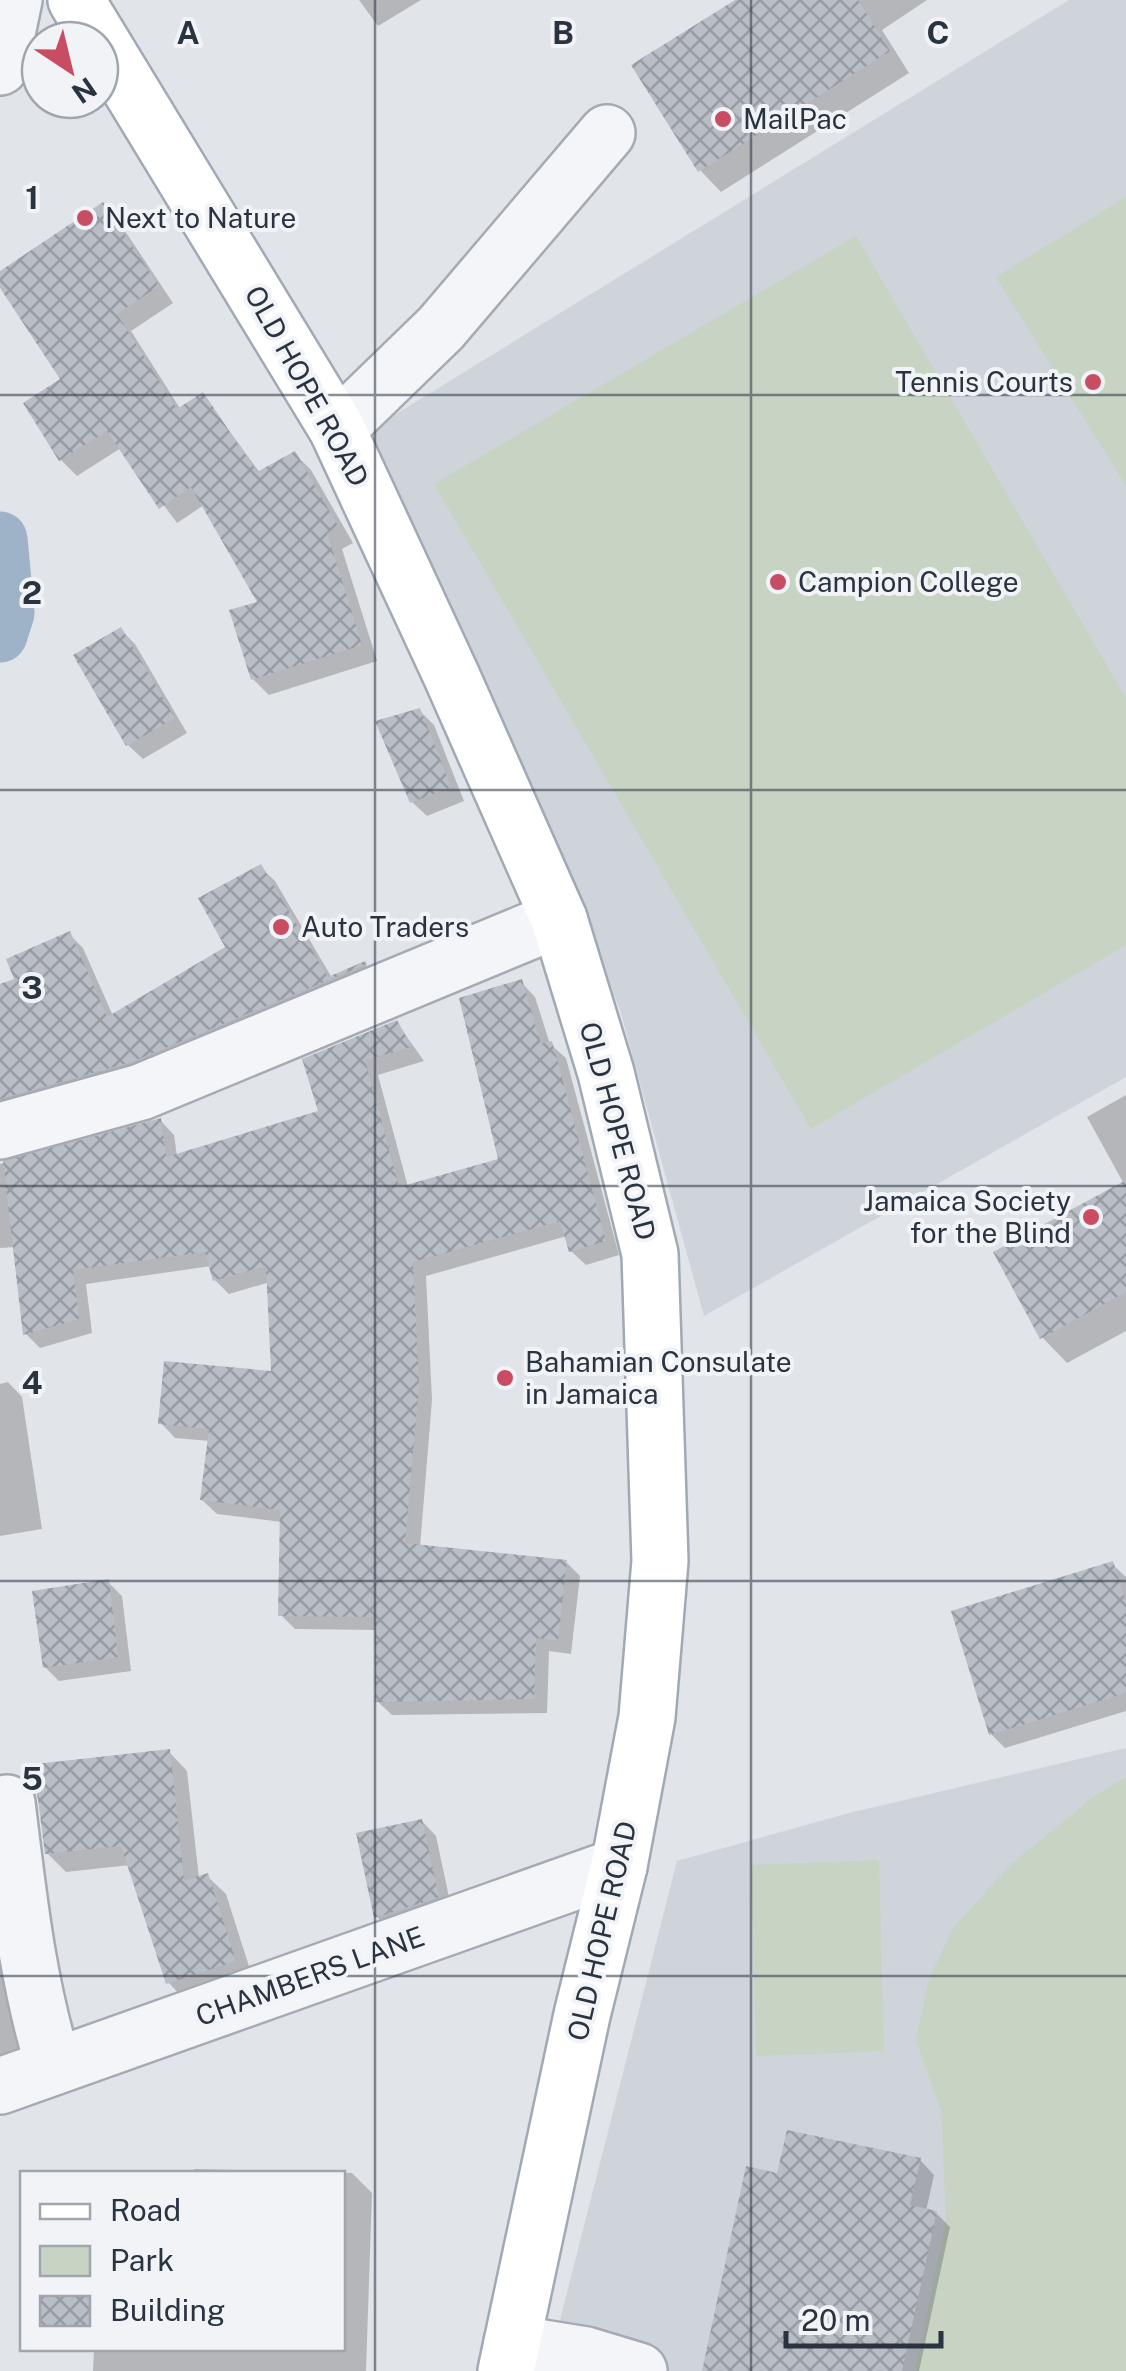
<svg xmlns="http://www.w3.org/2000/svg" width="1126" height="2371" font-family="'Public Sans',sans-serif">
  <defs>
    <pattern id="building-cross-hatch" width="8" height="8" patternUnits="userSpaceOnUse" patternTransform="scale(2.5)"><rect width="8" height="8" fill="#b9bec6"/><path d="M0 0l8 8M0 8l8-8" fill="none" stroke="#979ba2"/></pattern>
  </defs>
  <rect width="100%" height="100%" fill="#e1e4e9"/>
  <path fill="#cfd4db" d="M1069,0H1126V1077L704,1316L620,1010L504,727L357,438Z
    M1126,1748V2371H547L677,1861L849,1813Z"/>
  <path fill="#c7d3c3" d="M1126,197V486L996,277Z
    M856,236L1126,698V945L811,1129L434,484Z
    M1126,1777V2371H915L946,2220L941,2111L916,2040L929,1979L953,1928L1010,1865L1096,1795Z
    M879,1860L884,2051L756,2056L751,1865Z"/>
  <path fill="#0003" d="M359,0H421L378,26Z
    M740,0H927L882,30L909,73L721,192L700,170Z
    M103,206L119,222L173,303L131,331L181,410L203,395L260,473L295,454L311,470L353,543L342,549L377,661L269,695L253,679L260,603L204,505L177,523L121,448L77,476L61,460L26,404L64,379L0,283V274Z
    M121,630L135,644L187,733L143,759L128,745L76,655Z
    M420,711L434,725L464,801L427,816L412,802Z
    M260,867L275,881L332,978L365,964L380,979L0,1118V987L18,980L69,934L83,948L113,1016L228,948Z
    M521,982L535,997L550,1044L566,1058L619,1255L586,1265L571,1251L567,1236L426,1276L432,1400L420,1547L566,1562L580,1576L571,1654L549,1651L547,1713L392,1715L377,1701L378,1630L295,1629L281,1615L282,1522L217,1514L202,1500L210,1441L175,1438L161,1423L274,1374L270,1282L229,1294L215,1280L211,1266L86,1284L92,1333L40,1348L25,1333L16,1247L0,1248V1164L160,1120L174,1135L177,1156L321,1113L305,1060L397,1023L424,1061L378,1075L408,1187L501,1161Z
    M1126,1095V1331L1067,1363L1042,1337L1124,1184L1087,1117Z
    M8,1382L22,1397L42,1529L0,1536V1384Z
    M1112,1564L1126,1577V1711L1005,1748L991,1734Z
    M108,1582L122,1596L131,1671L59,1681L45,1667Z
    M169,1752L187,1771L199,1878L207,1876L226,1894L253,1979L186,2001L168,1982L130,1865L66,1872L47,1853Z
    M422,1821L436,1836L452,1911L391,1931L376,1916Z
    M0,1943L29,2052L0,2057Z
    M920,2160L934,2175L926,2211L936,2213L950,2227L919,2371H704L779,2176Z
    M194,2169L352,2173L372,2193L366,2371H93L94,2348H342V2174H194Z"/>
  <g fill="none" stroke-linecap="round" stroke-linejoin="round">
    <path stroke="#9eb3c7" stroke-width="55" d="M0,539L7,613L0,635"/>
  </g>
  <path fill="url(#building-cross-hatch)" d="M735,0H858L890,51L698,172L631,65Z
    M103,202L159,286L117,314L177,409L203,392L257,472L295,451L338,526L327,533L362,645L251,680L229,610L257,602L191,487L159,509L107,431L59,461L23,403L60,379L0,288V271Z
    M121,627L175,718L126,746L73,655Z
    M420,708L451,787L410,803L375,721Z
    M261,864L328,977L365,961L367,964L131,1062L0,1099V984L14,979L6,959L70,931L107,1017L225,947L198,898Z
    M522,979L541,1044L552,1041L606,1241L569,1252L560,1221L413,1262L419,1385L405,1543L567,1560L558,1641L536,1638L534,1699L375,1702V1617L278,1616L280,1510L200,1500L209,1429L158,1424L164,1361L271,1371L266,1266L213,1281L205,1252L73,1270L79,1319L23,1335L3,1161L161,1118L166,1157L318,1111L302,1059L397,1020L412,1047L365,1060L399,1187L498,1159L459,998Z
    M1126,1180V1292L1040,1339L993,1252Z
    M1113,1561L1126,1602V1693L989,1735L951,1611Z
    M109,1579L118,1657L43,1668L32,1591Z
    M170,1749L184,1881L208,1873L236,1961L166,1984L121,1846L45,1854L38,1799L27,1765Z
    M422,1819L439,1897L374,1918L356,1833Z
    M787,2130L921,2158L910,2205L937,2211L902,2371H702L746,2166L777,2173Z"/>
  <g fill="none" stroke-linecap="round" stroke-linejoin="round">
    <defs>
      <path id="minor" d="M0,67L14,0
        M337,429L441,328L607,133
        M0,1131L141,1092L559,919
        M7,1803C18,1892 27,1981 54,2067
        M0,2086L619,1866
        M512,2343L586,2355L639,2371"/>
      <path id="major" d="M76,0L337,429L452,677L559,919L606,1073L650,1254L660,1561L647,1717L619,1866L582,2015L506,2371"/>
    </defs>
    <use href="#minor" stroke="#a6abb3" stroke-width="60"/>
    <use href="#major" stroke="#a1a9b4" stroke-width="60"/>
    <use href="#minor" stroke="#f4f5f8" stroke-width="55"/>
    <use href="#major" stroke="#fff" stroke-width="55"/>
  </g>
  <path fill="none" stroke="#2a3340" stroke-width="2.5" stroke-opacity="0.55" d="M375,0V2371M751,0V2371M0,395H1126M0,790H1126M0,1186H1126M0,1581H1126M0,1976H1126"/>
  <g fill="#c84c62" stroke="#f1f3f7" stroke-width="4">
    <circle cx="723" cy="119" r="10"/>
    <circle cx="85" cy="218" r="10"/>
    <circle cx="1093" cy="382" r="10"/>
    <circle cx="778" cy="582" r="10"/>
    <circle cx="281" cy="927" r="10"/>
    <circle cx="1091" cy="1217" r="10"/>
    <circle cx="505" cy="1378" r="10"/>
  </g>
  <g text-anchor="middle" stroke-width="8" stroke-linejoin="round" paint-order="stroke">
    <g font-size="28" fill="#2a3340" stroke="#f1f3f7" text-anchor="start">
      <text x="743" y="129">MailPac</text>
      <text x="105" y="228">Next to Nature</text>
      <text x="1073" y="392" text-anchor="end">Tennis Courts</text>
      <text x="798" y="592">Campion College</text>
      <text x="301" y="937">Auto Traders</text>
      <text x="1071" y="1211" text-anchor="end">Jamaica Society<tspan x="1071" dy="32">for the Blind</tspan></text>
      <text x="525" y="1372">Bahamian Consulate<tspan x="525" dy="32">in Jamaica</tspan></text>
    </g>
    <g font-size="28" fill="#2a3340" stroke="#f1f3f7">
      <text transform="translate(307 386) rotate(61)" y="10">OLD HOPE ROAD</text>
      <text transform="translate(618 1131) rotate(75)" y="10">OLD HOPE ROAD</text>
      <text transform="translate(602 1931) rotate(-77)" y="10">OLD HOPE ROAD</text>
      <text transform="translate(310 1976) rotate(-20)" y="10">CHAMBERS LANE</text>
    </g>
  </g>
  <g font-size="32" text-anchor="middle" font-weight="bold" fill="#2a3340" stroke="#f1f3f7" stroke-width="8" stroke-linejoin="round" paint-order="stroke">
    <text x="188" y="44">A</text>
    <text x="563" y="44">B</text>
    <text x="938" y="44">C</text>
    <text x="32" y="209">1</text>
    <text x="32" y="604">2</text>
    <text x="32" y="999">3</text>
    <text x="32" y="1394">4</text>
    <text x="32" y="1790">5</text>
  </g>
  <rect x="20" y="2171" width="325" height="180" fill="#f1f3f7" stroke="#a1a6ae" stroke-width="2.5"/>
  <rect x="40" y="2204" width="50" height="15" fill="#ffffff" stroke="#a1a6ae" stroke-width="2.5"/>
  <text x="110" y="2221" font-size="30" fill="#2a3340">Road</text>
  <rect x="40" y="2246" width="50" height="30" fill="#c7d3c3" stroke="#a1a6ae" stroke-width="2.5"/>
  <text x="110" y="2271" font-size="30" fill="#2a3340">Park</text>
  <rect x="40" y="2296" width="50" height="30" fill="url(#building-cross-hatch)" stroke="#a1a6ae" stroke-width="2.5"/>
  <text x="110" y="2321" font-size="30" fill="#2a3340">Building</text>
  <g transform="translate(70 70) rotate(145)"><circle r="48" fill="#f1f3f7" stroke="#a1a6ae" stroke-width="2.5"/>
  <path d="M0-8L18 38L0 25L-18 38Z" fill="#c84c62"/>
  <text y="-15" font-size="28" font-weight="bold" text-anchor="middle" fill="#2a3340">N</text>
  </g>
  <path d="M786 2331v15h155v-15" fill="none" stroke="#2a3340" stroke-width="5"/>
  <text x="801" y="2331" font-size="30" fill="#2a3340" stroke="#f1f3f7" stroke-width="8" paint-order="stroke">20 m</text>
</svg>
